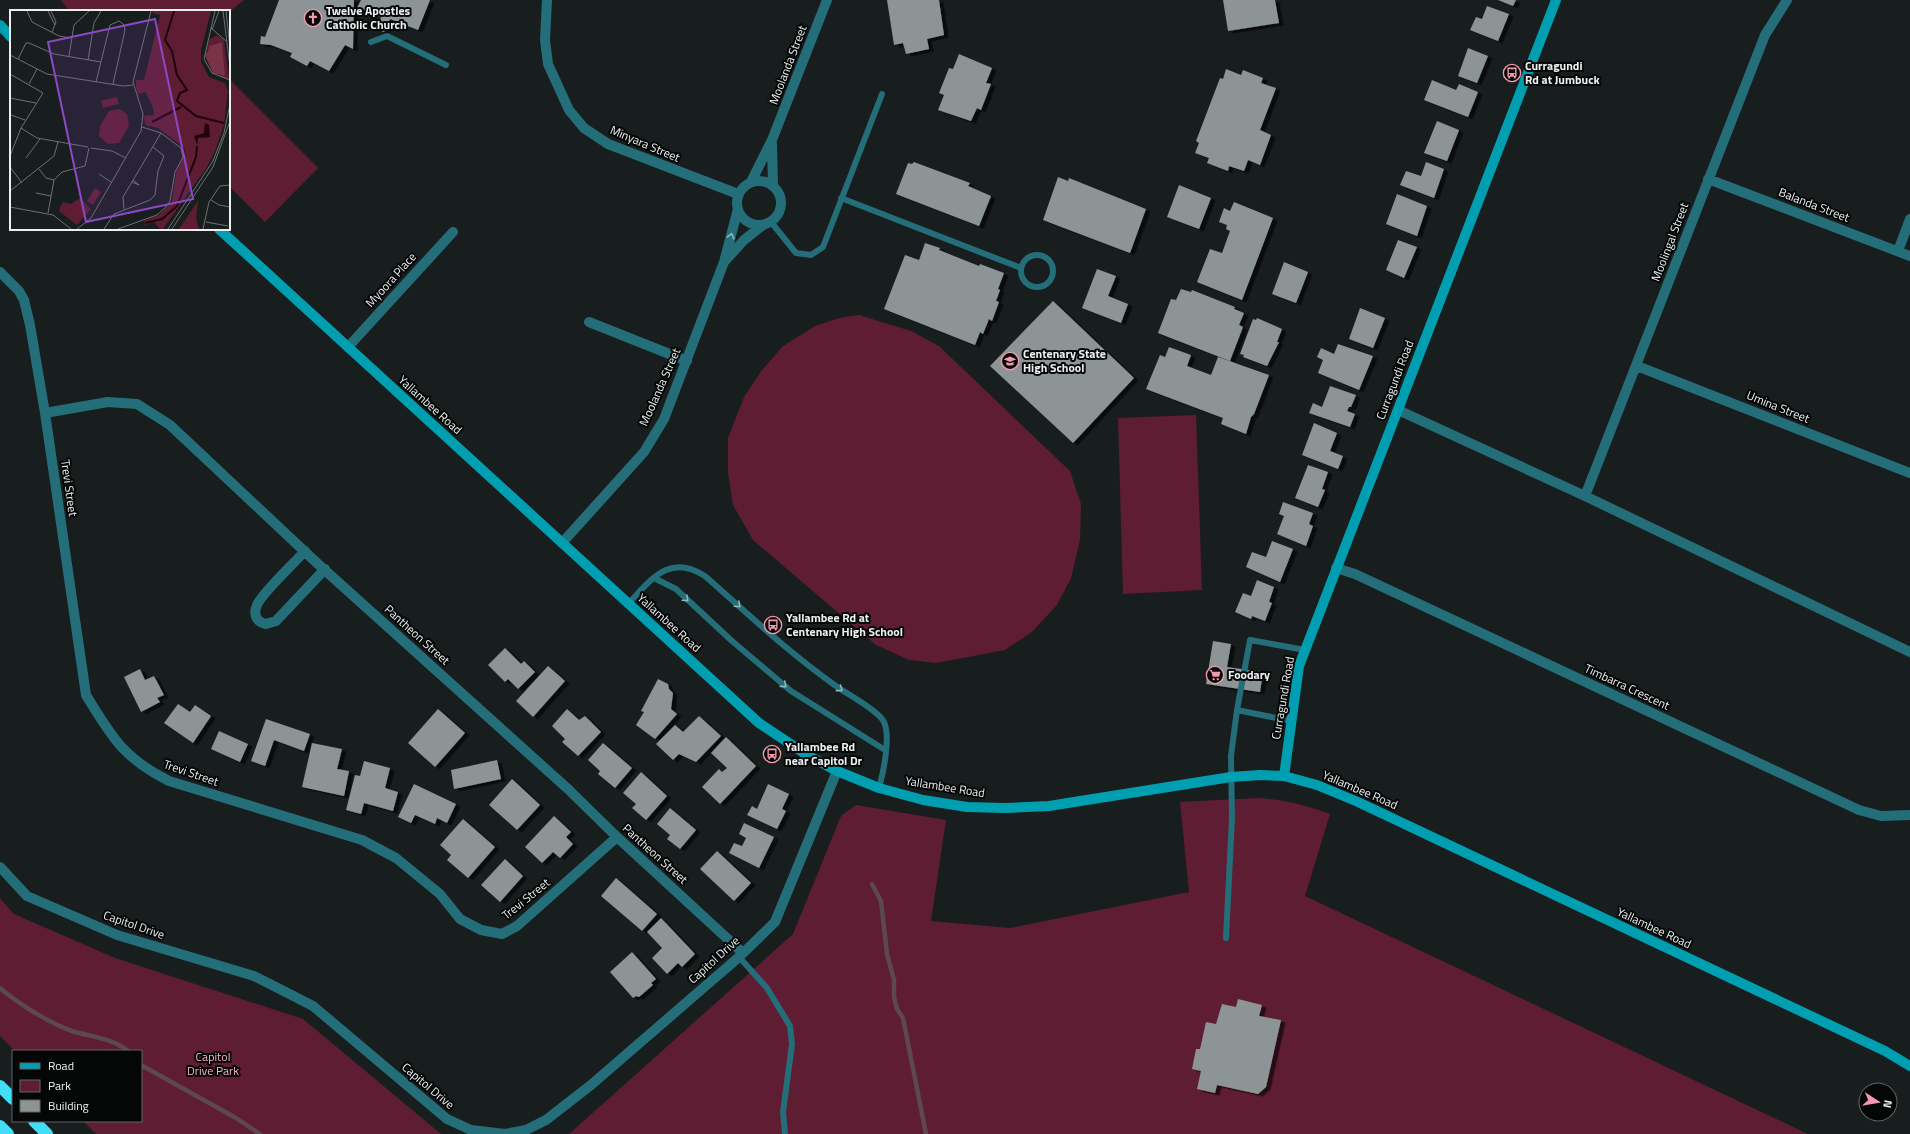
<svg xmlns="http://www.w3.org/2000/svg" width="1910" height="1134" font-family="'Titillium Web',sans-serif">
  <defs>
    <filter id="shadow"><feDropShadow dx="4.5" dy="2.5" stdDeviation="0" flood-color="#0009"/></filter>
  </defs>
  <rect width="100%" height="100%" fill="#181d1e"/>
  <path fill="#5e1d32" d="M61,0H244L229,12L69,11Z
    M229,79L318,168L265,222L229,186Z
    M859,315L911,331L939,346L1070,471L1081,504L1080,540L1071,578L1057,605L1032,632L1005,650L936,663L909,660L876,645L753,540L733,505L728,473V438L744,397L762,370L783,346L815,326L839,318Z
    M1196,415L1202,590L1123,594L1118,418Z
    M1257,798C1283,799 1305,805 1330,814L1305,896L1808,1134H569L793,934L841,816L856,805L946,820L931,921L1010,928L1189,892L1180,802Z
    M0,898L14,914L115,958L303,1019L441,1134H96L83,1121H141V1051H15L0,1036Z"/>
  <g fill="none" stroke-linecap="round" stroke-linejoin="round">
    <path stroke="#5d484f" stroke-width="4.5" d="M872,884L881,901L887,954L894,980V997L897,1009L903,1018L926,1134
      M0,988C19,1004 49,1023 72,1031C91,1037 112,1038 128,1051
      M141,1065L236,1118L260,1134"/>
  </g>
  <path fill="#8d9495" filter="url(#shadow)" d="M279,0H354L353,49L345,45L329,71L310,61L307,66L290,57L292,53L271,45L260,44L261,36L265,37Z
    M361,0H430L418,30L390,19L384,32L377,29L381,17L357,8Z
    M887,0H939L944,35L927,39L929,49L906,54L903,43L894,45Z
    M1223,0H1275L1279,23L1228,31Z
    M1498,0H1516L1513,6Z
    M1487,6L1509,14L1498,41L1470,30L1476,17L1482,19Z
    M1468,48L1488,56L1477,83L1458,76Z
    M959,54L992,68L986,83L991,84L981,110L977,108L971,121L938,110L944,95L939,93L949,68L953,69Z
    M1226,69L1241,75L1243,70L1263,78L1261,83L1276,88L1260,130L1271,135L1260,165L1248,160L1244,171L1229,166L1228,171L1207,163L1209,158L1195,153L1199,143L1196,141L1220,78L1223,79Z
    M1432,80L1456,90L1459,84L1478,92L1468,117L1424,100Z
    M1437,121L1459,130L1447,161L1424,153Z
    M914,162L970,183L968,186L991,196L979,226L896,194L908,163L912,164Z
    M1426,162L1444,169L1434,198L1400,185L1406,171L1421,176Z
    M1058,177L1068,181L1069,178L1146,209L1130,253L1043,220Z
    M1179,185L1211,198L1199,229L1167,217Z
    M1397,194L1427,206L1417,236L1386,224Z
    M1234,202L1273,218L1242,300L1197,282L1210,249L1222,253L1230,231L1226,229L1227,225L1219,222L1224,208L1230,211Z
    M1398,240L1417,247L1404,278L1386,270Z
    M925,243L940,248L939,250L979,266L980,264L1004,273L998,289L1000,290L996,301L999,302L992,321L989,319L983,334L980,332L975,345L884,309L905,255L919,260Z
    M1284,262L1308,272L1296,303L1272,294Z
    M1097,269L1116,276L1108,296L1128,304L1121,323L1082,308Z
    M1181,289L1191,292L1192,290L1235,307L1234,309L1244,313L1239,325L1243,327L1230,361L1158,333L1171,299L1176,300Z
    M1053,301L1134,378L1073,443L990,366Z
    M1360,308L1385,318L1373,348L1349,339Z
    M1257,318L1282,329L1277,342H1279L1267,366L1243,357L1244,355L1240,354L1253,319L1256,320Z
    M1338,344L1373,356L1359,390L1318,373L1323,360L1317,357L1321,348L1334,354Z
    M1169,347L1191,355L1187,366L1211,375L1218,357L1269,375L1254,414L1251,417L1246,434L1221,424L1223,418L1146,389L1160,355L1165,357Z
    M1330,386L1356,395L1351,407H1349L1347,411L1355,414L1350,427L1309,413L1313,403L1322,407Z
    M1314,423L1337,433L1330,451L1343,456L1338,469L1302,455Z
    M1308,465L1328,472L1322,489L1325,490L1318,507L1295,498Z
    M1283,502L1313,513L1309,524L1313,526L1306,546L1277,534L1284,516L1279,514Z
    M1272,541L1293,549L1280,582L1246,567L1252,552L1266,557Z
    M1257,580L1274,587L1269,602L1272,603L1265,621L1252,616L1251,619L1235,612L1243,593L1251,596Z
    M1213,641L1231,644L1227,667L1263,672L1260,692L1206,684Z
    M505,648L521,664L524,661L535,672L518,689L508,679L505,682L488,665Z
    M548,666L565,681L533,717L516,701Z
    M140,669L145,680L154,676L164,695L157,698L160,702L141,712L124,677Z
    M658,679L668,684L669,689L673,693L671,709L677,714L655,739L636,725L644,712L641,711Z
    M178,704L190,712L195,705L211,716L193,743L164,723Z
    M438,709L465,733L435,767L408,743Z
    M567,709L579,720L585,716L601,732L578,756L562,742L565,739L552,726Z
    M699,716L721,736L696,762L679,754L673,760L656,744L675,725L683,732Z
    M266,719L310,734L304,751L274,740L265,766L251,761Z
    M219,731L248,744L240,762L211,749Z
    M726,737L756,766L720,804L702,787L719,769L722,772L727,768L711,753Z
    M312,743L342,749L337,769L349,771L344,796L302,787Z
    M603,743L632,768L615,788L598,774L600,771L588,760Z
    M497,760L501,779L454,789L451,770Z
    M364,761L390,768L385,788L398,792L393,811L364,803L361,814L346,810L355,775L360,776Z
    M641,772L667,796L646,820L632,808L636,804L623,793Z
    M512,779L540,805L517,830L489,805Z
    M414,784L456,804L447,823L437,818L435,824L415,815L411,823L398,817Z
    M768,784L789,794L782,809L786,811L777,829L747,815L752,806L757,809Z
    M670,808L696,830L680,849L667,839L670,835L657,824Z
    M554,816L571,832L566,837L573,844L560,858L553,852L542,863L525,847Z
    M463,819L495,847L468,878L447,860L451,855L440,845Z
    M744,823L774,837L759,868L729,853L734,843L742,846L746,838L739,834Z
    M717,851L751,883L734,901L700,869Z
    M505,859L523,876L500,902L481,885Z
    M616,878L657,914L642,931L601,896Z
    M661,918L695,954L682,967L678,963L667,974L652,958L662,948L647,932Z
    M632,952L656,979L651,983L653,985L639,997L636,996L633,998L610,972Z
    M1238,999L1262,1005L1259,1016L1281,1020L1266,1087L1258,1094L1217,1085L1215,1093L1197,1089L1201,1071L1192,1069L1196,1049H1200L1206,1022L1216,1024L1222,1004L1236,1007Z"/>
  <g fill="none" stroke-linecap="round" stroke-linejoin="round">
    <path stroke="#246e7a" stroke-width="6" d="M371,42L387,36L446,65
      M841,198L1021,268
      M771,222L796,253L811,255L823,247L882,94
      M1021 271a16 16 0 1 1 32 0a16 16 0 1 1-32 0Z
      M654,578L676,589L732,641L791,691L885,750
      M628,604C652,579 669,553 705,576C748,614 789,653 836,686C847,694 879,711 884,722C891,737 883,774 879,788
      M1237,710L1250,640L1305,650
      M1226,938L1232,818L1231,756L1237,710L1291,721
      M739,957L767,988L790,1026L792,1044L783,1112L785,1134"/>
    <path stroke="#246e7a" stroke-width="10" d="M547,0L545,40L548,64L569,110L584,128L608,144L738,194
      M772,144L773,186
      M1708,179L1910,256
      M737 203a22 22 0 1 1 44 0a22 22 0 1 1-44 0Z
      M751,182L772,140L827,0
      M1898,251L1910,219
      M725,261L744,240L763,225
      M0,272L19,291L24,300L30,325L45,413L86,695C112,737 123,758 169,781L362,840L396,858L440,894L460,919L481,930L502,934L517,926L617,837
      M589,322L687,361
      M348,347L453,232
      M1637,366L1910,473
      M1398,410L1585,496L1910,652
      M45,413L108,402L137,404L170,425L318,564L568,789L617,837L743,953
      M1585,496L1765,35L1787,0
      M562,543L644,452L664,419L724,262L738,209
      M305,551C295,562 261,594 257,605C253,614 256,622 266,624L276,621L325,569
      M1336,568L1355,574L1859,810L1881,816L1910,815
      M0,867L27,896L117,935L254,976L313,1006L447,1119L471,1130L505,1134L526,1130L546,1120L591,1085L739,957L775,922L837,771"/>
    <path stroke="#009eb1" stroke-width="10" d="M0,25L11,37
      M219,229L759,723L807,755L837,771L879,788L923,800L967,807L1005,808L1049,806L1231,777L1260,775L1284,776L1317,785L1358,802L1885,1051L1910,1066
      M1284,776L1299,666L1556,0"/>
    <path stroke="#41dff7" stroke-width="12" d="M0,1086L13,1099
      M34,1121L47,1134
      M0,1126L8,1134"/>
  </g>
  <defs><path id="oneway-chevron" d="M-2-3.5L2.5 0L-2 3.5" fill="none" stroke-width="1.6" stroke-linecap="round" stroke-linejoin="round"/></defs>
  <g stroke="#92b6bb">
    <use href="#oneway-chevron" transform="translate(731 236) rotate(-75)"/>
    <use href="#oneway-chevron" transform="translate(686 599) rotate(42)"/>
    <use href="#oneway-chevron" transform="translate(738 605) rotate(42)"/>
    <use href="#oneway-chevron" transform="translate(784 685) rotate(40)"/>
    <use href="#oneway-chevron" transform="translate(840 689) rotate(36)"/>
  </g>
  <defs>
    <symbol id="church-ring" viewBox="-11 -11 22 22"><circle r="9.5" fill="#050707" stroke="#f29aaf" stroke-width="1.5"/><path d="M-1.2-6h2.4v3.5h3.3v2.4h-3.3V6h-2.4V-.1h-3.3v-2.4h3.3Z" fill="#f29aaf"/></symbol>
    <symbol id="bus-ring" viewBox="-11 -11 22 22"><circle r="9.5" fill="#050707" stroke="#f29aaf" stroke-width="1.5"/><path d="M-5-6H5V4H4V6H2V4H-2V6H-4V4H-5ZM-3.5-4V0h7V-4ZM-3.5 1.2v1.5H-2V1.2ZM2 1.2v1.5H3.5V1.2Z" fill="#f29aaf"/></symbol>
    <symbol id="school-ring" viewBox="-11 -11 22 22"><circle r="9.5" fill="#050707" stroke="#f29aaf" stroke-width="1.5"/><path d="M0-5L7-2L0 1L-7-2ZM-4 1L0 2.5L4 1V4Q0 6-4 4Z" fill="#f29aaf"/></symbol>
    <symbol id="supermarket-ring" viewBox="-11 -11 22 22"><circle r="9.5" fill="#050707" stroke="#f29aaf" stroke-width="1.5"/><path d="M-6-5.5h2.5l.6 2H6L4.5 2H-2.5L-4.4-4H-6ZM-1.5 3.2a1.3 1.3 0 1 0 .1 0ZM3 3.2a1.3 1.3 0 1 0 .1 0Z" fill="#f29aaf"/></symbol>
  </defs>
  <g fill-rule="evenodd">
    <use href="#church-ring" x="303" y="8" width="20" height="20"/>
    <use href="#bus-ring" x="1502" y="63" width="20" height="20"/>
    <use href="#school-ring" x="1000" y="351" width="20" height="20"/>
    <use href="#bus-ring" x="763" y="615" width="20" height="20"/>
    <use href="#supermarket-ring" x="1205" y="665" width="20" height="20"/>
    <use href="#bus-ring" x="762" y="744" width="20" height="20"/>
  </g>
  <g text-anchor="middle" stroke-width="4" stroke-linejoin="round" paint-order="stroke">
    <g font-size="12" font-weight="bold" fill="#ecf0f1" stroke="#050707" text-anchor="start">
      <text x="326" y="15">Twelve Apostles<tspan x="326" dy="14">Catholic Church</tspan></text>
      <text x="1525" y="70">Curragundi<tspan x="1525" dy="14">Rd at Jumbuck</tspan></text>
      <text x="1023" y="358">Centenary State<tspan x="1023" dy="14">High School</tspan></text>
      <text x="786" y="622">Yallambee Rd at<tspan x="786" dy="14">Centenary High School</tspan></text>
      <text x="1228" y="679">Foodary</text>
      <text x="785" y="751">Yallambee Rd<tspan x="785" dy="14">near Capitol Dr</tspan></text>
    </g>
    <g font-size="12" fill="#ecf0f1" stroke="#050707">
      <text transform="translate(788 65) rotate(-69)" y="4">Moolanda Street</text>
      <text transform="translate(645 144) rotate(23)" y="4">Minyara Street</text>
      <text transform="translate(1814 205) rotate(21)" y="4">Balanda Street</text>
      <text transform="translate(1670 242) rotate(-69)" y="4">Moolingal Street</text>
      <text transform="translate(391 280) rotate(-48)" y="4">Myoora Place</text>
      <text transform="translate(1395 380) rotate(-69)" y="4">Curragundi Road</text>
      <text transform="translate(660 387) rotate(-66)" y="4">Moolanda Street</text>
      <text transform="translate(430 405) rotate(42)" y="4">Yallambee Road</text>
      <text transform="translate(1778 407) rotate(22)" y="4">Umina Street</text>
      <text transform="translate(69 488) rotate(82)" y="4">Trevi Street</text>
      <text transform="translate(669 623) rotate(42)" y="4">Yallambee Road</text>
      <text transform="translate(417 635) rotate(42)" y="4">Pantheon Street</text>
      <text transform="translate(1627 687) rotate(25)" y="4">Timbarra Crescent</text>
      <text transform="translate(1283 698) rotate(-80)" y="4">Curragundi Road</text>
      <text transform="translate(191 773) rotate(19)" y="4">Trevi Street</text>
      <text transform="translate(945 787) rotate(9)" y="4">Yallambee Road</text>
      <text transform="translate(1360 790) rotate(23)" y="4">Yallambee Road</text>
      <text transform="translate(655 854) rotate(42)" y="4">Pantheon Street</text>
      <text transform="translate(526 899) rotate(-39)" y="4">Trevi Street</text>
      <text transform="translate(134 925) rotate(19)" y="4">Capitol Drive</text>
      <text transform="translate(1654 928) rotate(25)" y="4">Yallambee Road</text>
      <text transform="translate(714 960) rotate(-42)" y="4">Capitol Drive</text>
      <text transform="translate(428 1086) rotate(40)" y="4">Capitol Drive</text>
    </g>
    <g font-size="12" fill="#f6b4c3" stroke="#050707">
      <text x="213" y="1061">Capitol<tspan x="213" dy="14">Drive Park</tspan></text>
    </g>
  </g>
  <g transform="translate(10 10)">
    <rect width="220" height="220" fill="#181d1e"/>
    <path d="M143,1H201L191,40V52L199,67L215,73L218,81L214,115L205,141L197,157L153,219H150L144,212L135,215L134,211L149,205L162,192L166,163L175,143L174,137L148,118L135,115L134,106L144,105L143,98L136,82L128,84L126,77V70H134L150,5L142,3ZM207,25L214,30L219,69L211,67L212,35L196,40L200,29ZM107,87L109,94L93,98L91,91ZM109,99L117,104L119,116L109,133L98,134L89,126L90,116L99,101ZM85,178L91,182L83,195L77,191ZM70,188L81,199L67,215L49,201L50,197L53,192L61,194ZM188,191L186,208L189,219H169Z" fill="#5e1d32"/>
    <path d="M212,32L214,57L215,66L203,63L195,46L200,36Z" fill="#793247"/>
    <path d="M195,113L199,115L200,127L188,128L187,135L184,126L194,123Z" fill="#20000a"/>
    <path fill="none" stroke="#20000a" stroke-width="2" d="M164,1L155,30L162,41L167,65L177,80L170,83L167,91L186,106L214,113M142,112L171,97M135,213L152,209L167,196L186,147L187,136"/>
    <path fill="none" stroke="#6d7172" stroke-width="1" d="M17,1L22,12L49,26L61,28M38,1L45,15M41,1L46,12L42,22M205,1L194,49L202,63L220,70M213,1L220,57M216,1L220,38M201,18L216,31M202,20L209,1M0,45L37,64L113,76L123,75M59,46L64,15L79,1M8,49L16,33H19L44,44L91,52M78,50L84,13L91,1M0,64L33,83L11,118L0,146M86,72L100,15L109,11L114,15L115,20L103,74M19,74L27,59M0,88L26,93M1,105L15,110M11,118L27,128L78,137M81,138L102,141L116,148M16,148L30,129M0,157L12,173M29,159L36,168L44,170M89,164L101,172M122,172L129,175L123,170M0,181L44,146L48,132M26,183L41,186M201,190L209,195L220,197M0,197L43,205L61,219M114,199L113,187L151,123M38,203L44,170L52,162L75,156L79,138M196,212L218,216M67,219L81,208L131,121L133,104L123,72L141,1M94,219L104,204L140,190L145,185L148,161L154,146L143,137M108,219L147,205L156,197L160,191L165,162L173,147L171,138L151,123L132,117M158,219L203,151L214,123L220,94M162,219L203,157L220,111M193,219L199,192L210,176L220,175"/>
    <path fill="#8c49c6" fill-opacity="0.15" stroke="#8c49c6" stroke-width="2" d="M145,9L183,189L76,212L38,32Z"/>
    <rect width="220" height="220" fill="none" stroke="#ecf0f1" stroke-width="2"/>
  </g>
  <rect x="12" y="1050" width="130" height="72" fill="#050707" stroke="#616465"/>
  <rect x="20" y="1063" width="20" height="6" fill="#009eb1" stroke="#616465"/>
  <text x="48" y="1070" font-size="12" fill="#ecf0f1">Road</text>
  <rect x="20" y="1080" width="20" height="12" fill="#5e1d32" stroke="#616465"/>
  <text x="48" y="1090" font-size="12" fill="#ecf0f1">Park</text>
  <rect x="20" y="1100" width="20" height="12" fill="#8d9495" stroke="#616465"/>
  <text x="48" y="1110" font-size="12" fill="#ecf0f1">Building</text>
  <g transform="translate(1878 1102) rotate(102)"><circle r="19" fill="#050707" stroke="#616465"/>
  <path d="M0-3L7 15L0 10L-7 15Z" fill="#f29aaf"/>
  <text y="-6" font-size="11" font-weight="bold" text-anchor="middle" fill="#ecf0f1">N</text>
  </g>
</svg>
